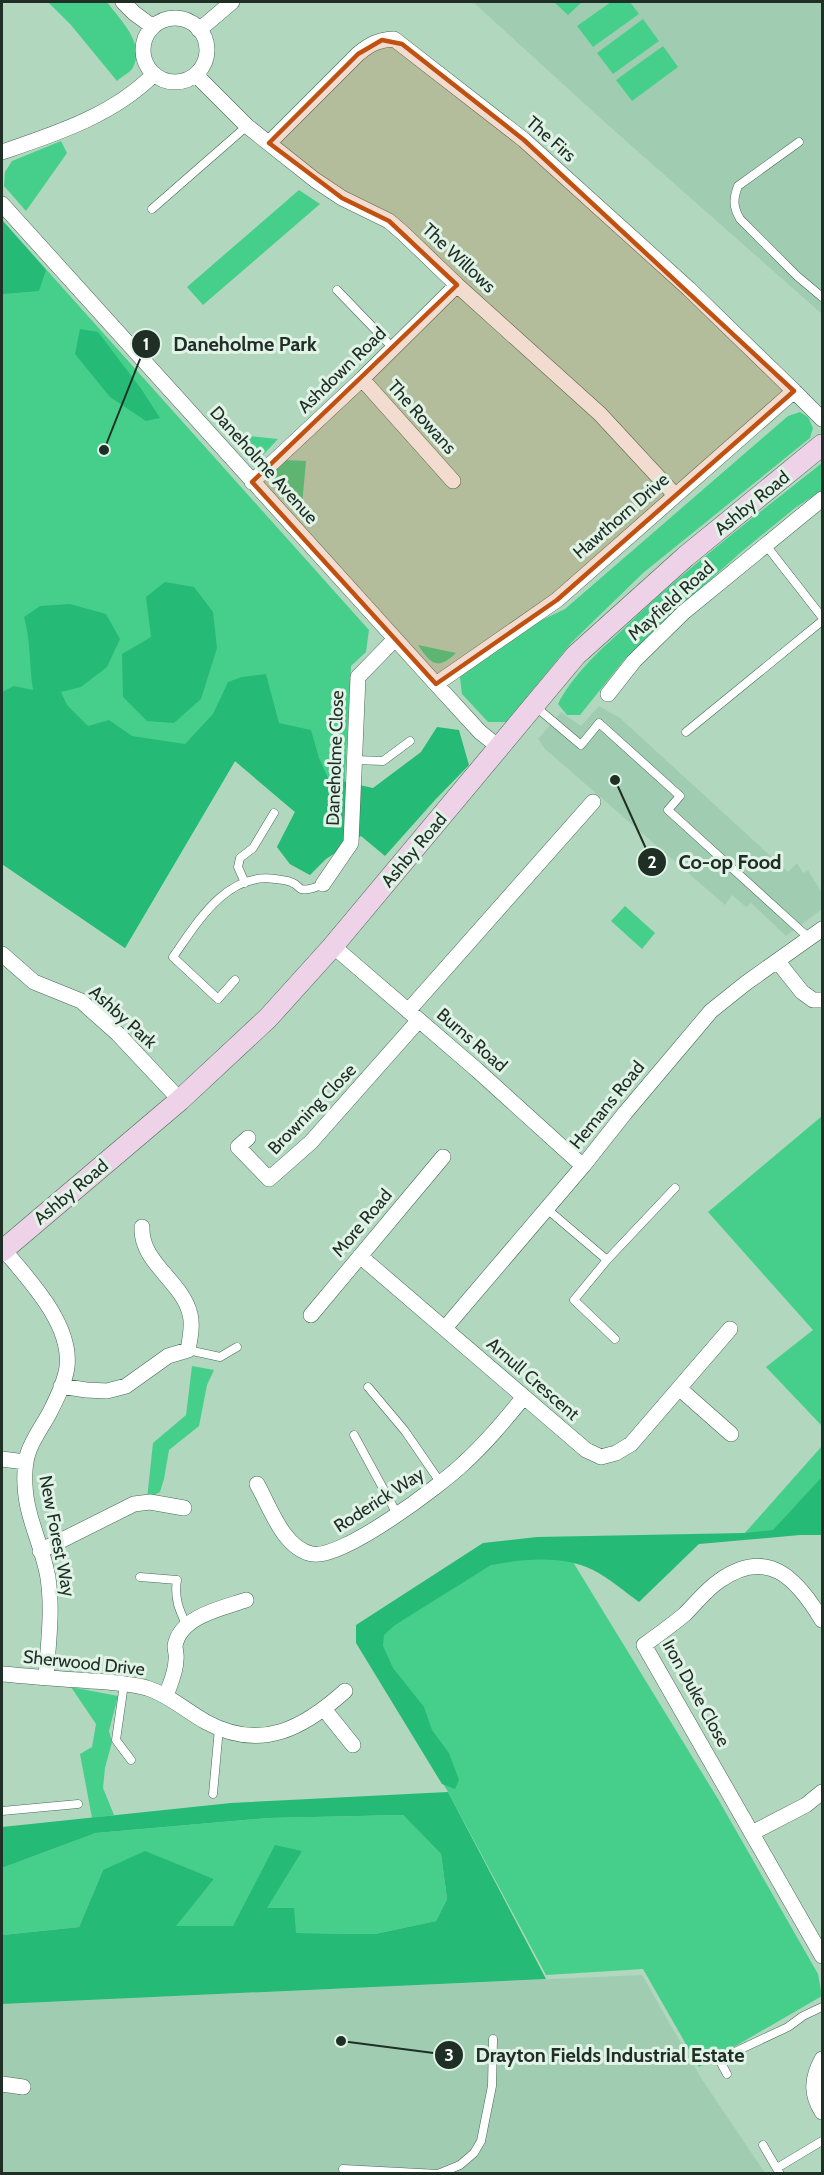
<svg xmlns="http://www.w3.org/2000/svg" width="824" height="2175" font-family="Cabin,sans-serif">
  <rect width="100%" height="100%" fill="#b1d7bf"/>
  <path fill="#a0cdb1" d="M473,2H822V314L609,126Z
    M599,706L620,718L788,872L797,863L803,873L808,870L822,893V909L786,936L751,903L746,907L732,895L725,905L545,749L538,739L561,712L581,726Z
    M642,1975L701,2078L765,2173H2V2004Z"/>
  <path fill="#46cf8b" d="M48,2H107C120,20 147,44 132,69C129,73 121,77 117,81L71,25Z
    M554,2H582L568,15Z
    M611,2H630L639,14L593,47L577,26Z
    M643,19L659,41L613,74L597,53Z
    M663,46L678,67L632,101L616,80Z
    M61,141L67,153L26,211L4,186L5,172L12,161Z
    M299,190L320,204L203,305L187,287Z
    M2,220L369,630L366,652L351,666L342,833L310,875L290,864L277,847L295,812L235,761L125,948L2,864Z
    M800,412L808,417L813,428L810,438L643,573L572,642L506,722H488L462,694L460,677L525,628L565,609L788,416Z
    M228,434L278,439L262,456L252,457L242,451Z
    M283,460L306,461L301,516C289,502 274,491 272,472Z
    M822,463V490L795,508L740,553L671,615L624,660L580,715H567L558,704C572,676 598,652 621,631C684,570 754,517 822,463Z
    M418,645L456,653C437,671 431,664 418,645Z
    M625,906L655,933L642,949L611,921Z
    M822,1116V1426L766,1367L813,1330L708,1212Z
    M192,1366L214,1370L207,1385L199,1426L169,1450L164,1479L160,1492L147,1499L153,1443L186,1415Z
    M822,1446V1535L744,1534Z
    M562,1544L718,1799L818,1974L822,1996L699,2067L643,1969L546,1975L448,1792L357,1636L478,1550Z
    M71,1687L118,1696L109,1731L112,1742L105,1768L103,1788L114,1815L92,1818L80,1754L92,1747L96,1724Z
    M403,1815L441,1854L447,1899L436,1921L375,1934L296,1933L233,1926H175L214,1879L182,1867L103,1870L79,1927L2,1935V1868L96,1833L268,1818Z"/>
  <path fill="#26ba77" d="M2,220L46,270L39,291L3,294L2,292Z
    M80,329L98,332L142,390L160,418L146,421L110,397L75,354Z
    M165,582L194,587L213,612L217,648L201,699L174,723L147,721L123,697L122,654L151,637L146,597Z
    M70,604L106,614L120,639L107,667L81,687L61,692L67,705L88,726L109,720L132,736L185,744L213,714L228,682L242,677L266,674L279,723L311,730L319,758L328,778L373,788L421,752L437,727L459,730L469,765L435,800L385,856L361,836L326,859L310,875L290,864L277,847L295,812L235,761L125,948L2,864V692L14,686L33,690C29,665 31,641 24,617L40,606Z
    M820,1479L822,1480V1535H800L699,1544L639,1602C625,1592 609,1578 593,1570C562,1555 524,1559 491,1565L395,1625L384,1635L383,1646L393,1668L424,1707L432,1730L449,1753L459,1780L455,1789L442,1784L356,1643V1625L483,1543L537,1537L744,1533L773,1530Z
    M448,1792L546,1979L2,2004V1935L79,1927L103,1870L145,1851L214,1879L176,1926H233L275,1845L302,1851L267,1908H294L296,1933L375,1934L436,1921L447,1899L441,1854L403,1815L268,1818L96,1833L2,1868V1827L231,1803Z"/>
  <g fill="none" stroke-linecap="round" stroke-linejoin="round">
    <defs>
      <path id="lane" d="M799,142L738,186C733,199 733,207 740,219L797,276L822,297
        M152,209L247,126
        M337,290L393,348
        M765,544L822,617
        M536,707L581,745L599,723L680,796L668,810L809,938
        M686,732L822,621
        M355,760L383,761L410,741
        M245,883L238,867L240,858L253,848L274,813
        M235,980L218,999L173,957C197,923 226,872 275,879C281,880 288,880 293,883C296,884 298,887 301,889C308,891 317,887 323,884
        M547,1209L607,1260L574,1300L615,1339
        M607,1260L675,1188
        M188,1350L220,1357L237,1347
        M368,1387L405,1431L440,1482
        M354,1435L397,1514
        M140,1577L177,1580C174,1598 179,1610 187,1626
        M124,1684L116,1740L131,1760
        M213,1794L219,1728
        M2,1811L78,1804
        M727,2074L721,2063L726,2056L788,2027L803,2016L822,2007
        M763,2145L780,2174
        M777,2168L822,2141
        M343,2169L438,2174L460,2165L474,2153L481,2141L492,2086L493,2039"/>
      <path id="street" d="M123,2L134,13L153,27
        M143 50a32 32 0 1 1 64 0a32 32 0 1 1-64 0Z
        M199,30L232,2
        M196,75L247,126L315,180L342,198L389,221L404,234L457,285L600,414L675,495
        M269,143L358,54C370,44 378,40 394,39L524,140L689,289L794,391
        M2,152C55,134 114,115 154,74
        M2,204L436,684L480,732L500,748
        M362,379L453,481
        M252,482L362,379L457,285
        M436,684L557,600L794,391L822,419
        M608,694L634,661L684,612L822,499
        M323,884L351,843L358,677L395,639
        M333,946L477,1070L583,1166
        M2,954L34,982L81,1001L118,1034L180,1100
        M778,962L802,992L813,1000H822
        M408,1011L593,802
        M248,1138L238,1147L269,1179L311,1142L419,1020
        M4,1250C29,1280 72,1324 67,1367C65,1383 56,1400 49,1414C33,1442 23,1451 25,1485C26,1517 43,1547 48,1578C53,1611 48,1645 46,1678
        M360,1256L586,1450L601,1457L616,1453L631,1444L730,1329
        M311,1315L443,1157
        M445,1328L583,1166L625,1113L711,1011L746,983L822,929
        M61,1386L86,1390L107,1391L126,1386L168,1356L188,1350C190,1339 193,1325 190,1314C182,1281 140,1262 142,1227
        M680,1389L731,1434
        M2,1459L25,1462
        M257,1484C270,1507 283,1548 312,1554C342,1560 441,1485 464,1463C486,1443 504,1421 523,1398
        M40,1551L134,1504L150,1502L184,1508
        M822,1620C797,1579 768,1546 719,1581C706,1590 696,1603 685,1614C672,1625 658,1635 644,1645L822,1956
        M2,1674C27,1676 53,1679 79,1680C101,1682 125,1682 147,1688C169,1695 186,1711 206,1722C261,1752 304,1728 345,1691
        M166,1696C170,1684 176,1672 176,1660C177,1655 175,1650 175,1646C180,1616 223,1608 246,1600
        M324,1709L353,1745
        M752,1833L806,1805L822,1792
        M822,2059C812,2078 810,2093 822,2112
        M2,2084L23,2087"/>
      <path id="secondary" d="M2,1251L180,1100L268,1018L333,946L576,655L685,557L822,445"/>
    </defs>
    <use href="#lane" stroke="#486a55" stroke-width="9"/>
    <use href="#street" stroke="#486a55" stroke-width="16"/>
    <use href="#secondary" stroke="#486a55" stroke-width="22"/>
    <use href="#lane" stroke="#fff" stroke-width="8"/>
    <use href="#street" stroke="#fff" stroke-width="15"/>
    <use href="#secondary" stroke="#eed2e7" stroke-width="21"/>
  </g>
  <path fill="#c05111" fill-opacity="0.2" stroke="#c05111" stroke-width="4.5" stroke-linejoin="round" d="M382,40L402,44L524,140L794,391L557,600L436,684L252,482L457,285L389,221L342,198L269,143L358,54Z"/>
  <g text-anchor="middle" stroke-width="6" stroke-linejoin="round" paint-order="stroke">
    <g font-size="18" fill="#202f26" stroke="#e0f3e6">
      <text transform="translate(551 139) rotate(41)" y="6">The Firs</text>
      <text transform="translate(459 258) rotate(43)" y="6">The Willows</text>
      <text transform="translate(342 370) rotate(-44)" y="6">Ashdown Road</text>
      <text transform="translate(422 417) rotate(48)" y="6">The Rowans</text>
      <text transform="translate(264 465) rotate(48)" y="6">Daneholme Avenue</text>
      <text transform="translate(752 503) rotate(-39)" y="6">Ashby Road</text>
      <text transform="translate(621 516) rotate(-41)" y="6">Hawthorn Drive</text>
      <text transform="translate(671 601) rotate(-42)" y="6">Mayfield Road</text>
      <text transform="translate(335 758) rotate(-88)" y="6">Daneholme Close</text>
      <text transform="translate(414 850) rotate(-50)" y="6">Ashby Road</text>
      <text transform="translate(123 1017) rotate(42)" y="6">Ashby Park</text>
      <text transform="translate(472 1040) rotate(41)" y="6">Burns Road</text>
      <text transform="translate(607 1105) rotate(-51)" y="6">Hemans Road</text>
      <text transform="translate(312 1109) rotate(-46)" y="6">Browning Close</text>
      <text transform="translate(71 1192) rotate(-40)" y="6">Ashby Road</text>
      <text transform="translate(362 1223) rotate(-50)" y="6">More Road</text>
      <text transform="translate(533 1379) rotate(41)" y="6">Arnull Crescent</text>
      <text transform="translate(379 1500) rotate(-33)" y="6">Roderick Way</text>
      <text transform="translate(57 1536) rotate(79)" y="6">New Forest Way</text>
      <text transform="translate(84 1663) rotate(6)" y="6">Sherwood Drive</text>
      <text transform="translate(696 1693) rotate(61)" y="6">Iron Duke Close</text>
    </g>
  </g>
  <path fill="none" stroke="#202f26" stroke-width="2" d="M104 450L146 344M615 780L652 862M341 2041L449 2055"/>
  <g fill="#202f26" stroke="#e0f3e6" stroke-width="2">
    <circle cx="104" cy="450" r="6"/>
    <circle cx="615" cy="780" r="6"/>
    <circle cx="341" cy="2041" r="6"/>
    <circle cx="146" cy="344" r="15"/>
    <circle cx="652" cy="862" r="15"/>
    <circle cx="449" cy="2055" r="15"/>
  </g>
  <g font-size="18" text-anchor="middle" font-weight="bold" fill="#fff">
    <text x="146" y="350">1</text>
    <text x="652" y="868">2</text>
    <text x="449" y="2061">3</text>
  </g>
  <g font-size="20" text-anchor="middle" font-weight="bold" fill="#202f26" stroke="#e0f3e6" stroke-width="6" stroke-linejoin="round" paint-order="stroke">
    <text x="245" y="351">Daneholme Park</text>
    <text x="730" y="869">Co-op Food</text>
    <text x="610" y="2062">Drayton Fields Industrial Estate</text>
  </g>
  <rect width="824" height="2175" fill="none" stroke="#202f26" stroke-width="6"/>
</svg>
